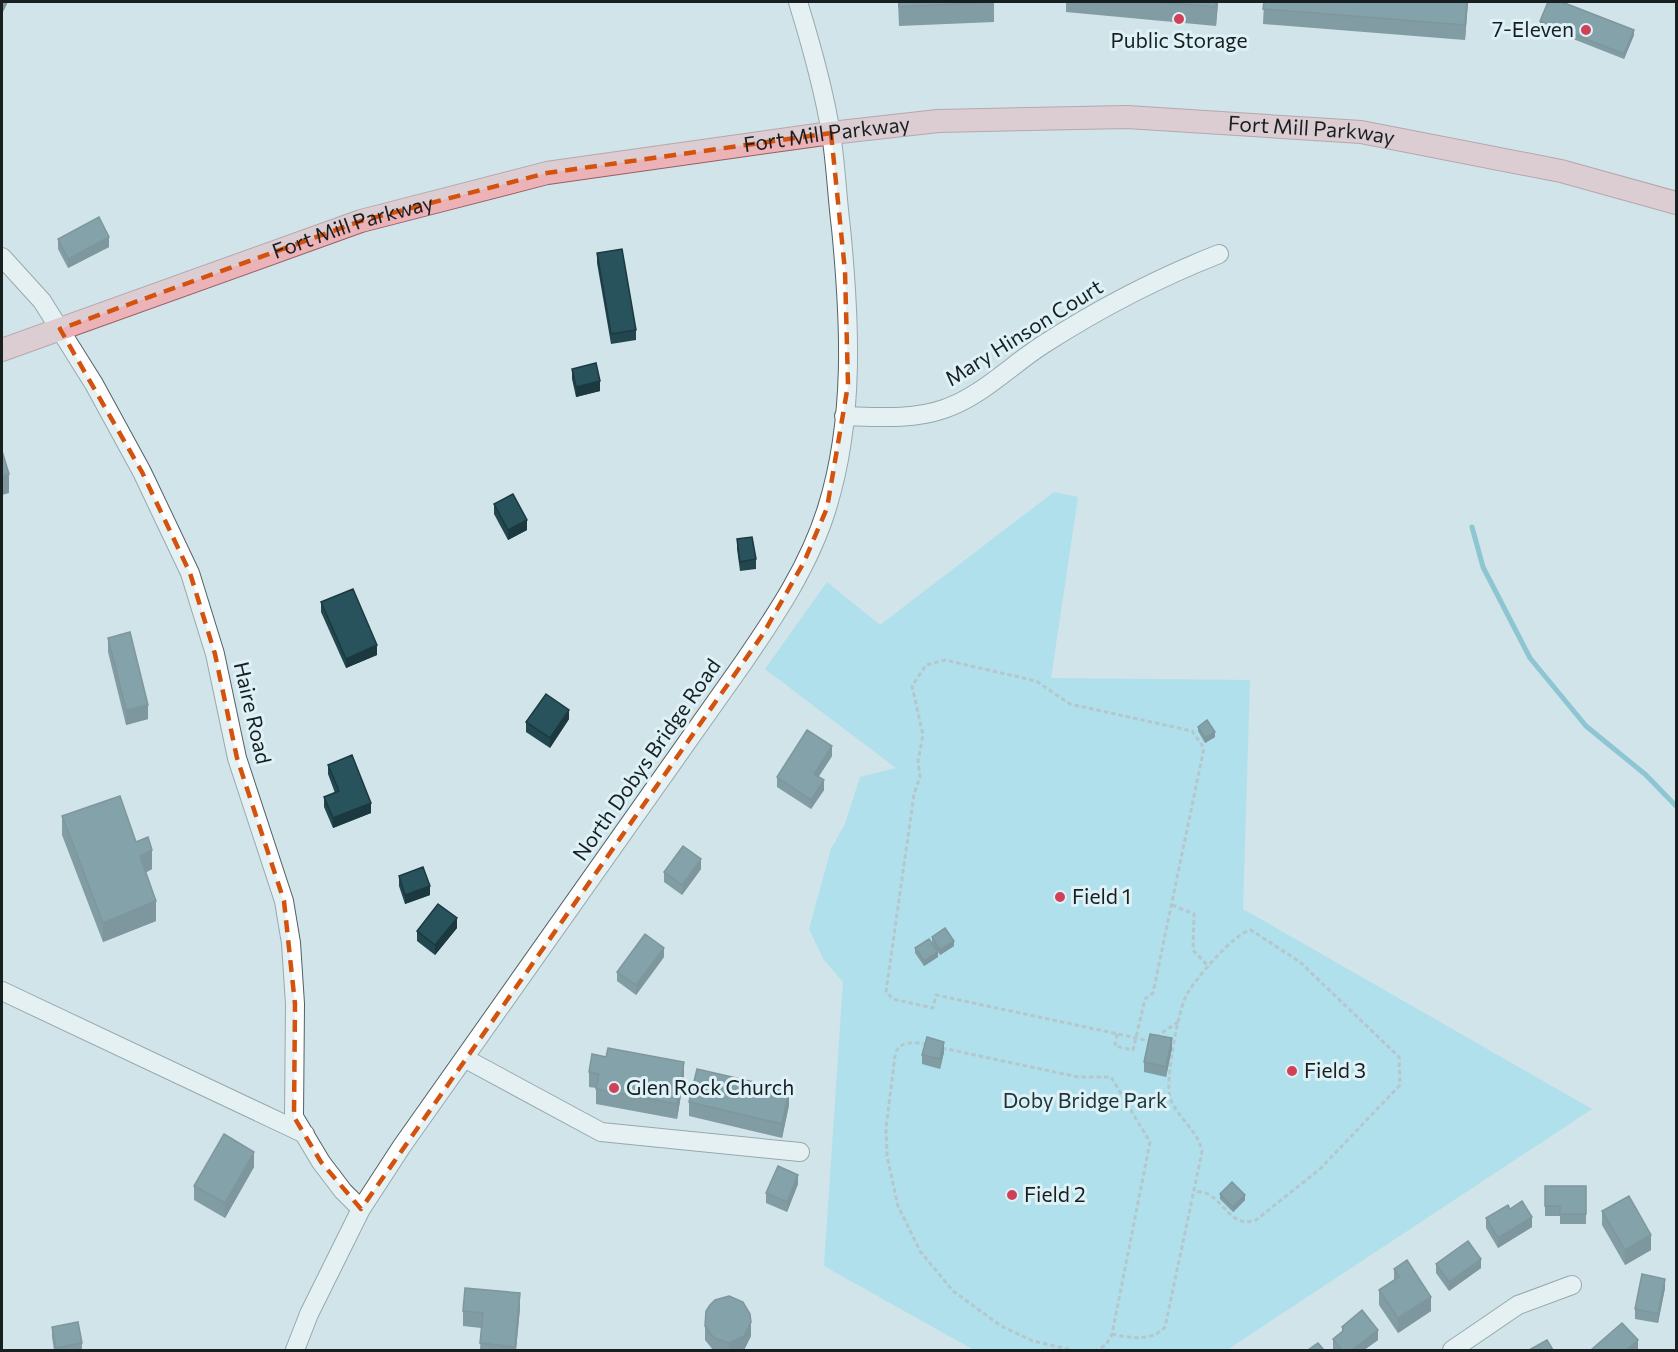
<svg xmlns="http://www.w3.org/2000/svg" width="1678" height="1352" font-family="Commissioner,sans-serif">
  <rect width="100%" height="100%" fill="#d0e4e9"/>
  <path fill="#88dbef" d="M1054,492L1078,497L1051,678L1250,680L1243,909L1592,1109L1227,1350H974L824,1266L843,982L824,960L809,929L831,849L845,824L860,777L896,768L765,669L827,582L880,625Z"/>
  <g fill="none" stroke-linecap="round" stroke-linejoin="round">
    <path stroke="#3ea1b6" stroke-width="5" d="M1472,527L1483,567L1530,658L1586,726L1646,775L1676,806"/>
    <defs>
      <path id="minor" d="M2,257L42,301L94,384L142,472L190,573L215,654L237,758L284,901L291,943L295,1004L294,1117L321,1162L343,1191L361,1209
        M844,416C878,417 912,420 944,409C982,396 1011,365 1044,344C1100,308 1158,278 1219,254
        M2,991L305,1134
        M464,1058L601,1132L800,1152
        M295,1350L309,1314L361,1209L402,1146L743,663C776,615 810,564 827,508C855,418 850,321 841,228C837,197 836,165 831,134C824,90 811,44 798,2
        M1452,1350L1518,1305L1572,1285"/>
      <g id="major">
        <path id="s1" d="M2,350L361,221L547,173L831,133L938,121L1127,117L1361,132L1561,171L1676,203"/>
      </g>
    </defs>
    <use href="#minor" stroke="#516266" stroke-width="20"/>
    <use href="#major" stroke="#995d63" stroke-width="24"/>
    <path stroke="#95a5a9" stroke-width="3" stroke-dasharray="4.5 3" stroke-linecap="butt" d="M1172,905L1194,914L1193,950L1209,967
      M1117,1034L1115,1046L1133,1050L1145,999L1153,993L1204,748L1192,731L1070,704L1036,681L945,660L926,665L912,686L923,735L918,761L920,777L914,794L886,992L893,999L933,1008L936,995L1137,1038L1152,1042
      M1156,1037L1178,1022
      M927,1044C913,1042 898,1040 895,1056L886,1128L887,1156L898,1206L920,1251L953,1291L1001,1326L1033,1341L1072,1350
      M942,1048L1078,1077H1111L1150,1142L1112,1334L1106,1345L1097,1350
      M1112,1334C1129,1338 1152,1342 1165,1327L1202,1152C1199,1131 1176,1117 1170,1097C1165,1081 1178,1014 1185,998C1192,982 1235,932 1251,930L1300,962L1399,1057L1400,1085L1320,1169L1256,1220C1233,1229 1225,1203 1208,1194C1204,1192 1198,1192 1194,1191"/>
    <use href="#minor" stroke="#fff" stroke-width="18"/>
    <use href="#major" stroke="#ebb2b7" stroke-width="22"/>
  </g>
  <path fill="#22474f" d="M898,2H994V22L899,26Z
    M1066,2H1218L1216,26L1066,12Z
    M1264,2H1468L1465,40L1263,24Z
    M1540,21L1634,35L1624,59L1540,26Z
    M58,239L109,247L68,268L58,249Z
    M597,253L636,330V340L611,344L597,263Z
    M572,369L600,391L576,397L572,379Z
    M494,504L527,530L508,540L494,514Z
    M737,539L756,559V569L740,571L737,549Z
    M321,602L377,655L346,668L321,612Z
    M108,638L148,719L126,725L108,652Z
    M569,719L550,748L526,732V722Z
    M1198,727L1215,737L1205,743L1198,731Z
    M832,756L818,777L824,790L811,809L777,787V777Z
    M328,765L371,813L333,828L324,807V797L335,793L328,774Z
    M62,816L136,842L152,869L146,872L156,921L103,942L62,835Z
    M701,869L682,895L664,882V872Z
    M399,876L430,895L405,904L399,886Z
    M457,928L435,955L417,941V931Z
    M932,937L954,946L940,955L932,942Z
    M915,948L938,957L924,966L915,953Z
    M664,957L636,995L617,981V972Z
    M1172,1048L1166,1077L1144,1072V1062Z
    M944,1052L940,1069L922,1064V1055Z
    M589,1072L684,1077L677,1119L596,1104V1088L589,1087Z
    M689,1102L789,1105L782,1138L689,1116Z
    M254,1167L225,1218L194,1200V1186Z
    M798,1184L787,1212L766,1203V1193Z
    M1545,1186H1586V1224H1560V1216H1545Z
    M1220,1194L1245,1200L1233,1212L1220,1199Z
    M1510,1209L1532,1227L1498,1248L1486,1228V1218Z
    M1602,1211L1651,1250L1625,1265L1602,1225Z
    M1436,1264L1481,1268L1449,1291L1436,1273Z
    M1394,1269L1431,1311L1398,1333L1379,1305V1290L1394,1281Z
    M1665,1288L1658,1323L1635,1319V1309Z
    M520,1308L516,1350H480L481,1328L463,1326V1311Z
    M705,1326L751,1336L744,1350H713L705,1340Z
    M52,1327L82,1343V1350H54L52,1337Z
    M1342,1327L1378,1340L1364,1350H1334L1333,1349V1339L1342,1332Z"/>
  <path fill="#1c3940" d="M2,2H8L2,14Z
    M1216,2H1218L1216,26Z
    M1467,2H1468L1465,40V25Z
    M1634,30V35L1624,59V54Z
    M109,237V247L68,268V259Z
    M600,381V391L576,397V387Z
    M9,474V493L2,495V476Z
    M527,520V530L508,540V530Z
    M377,645V655L346,668V659Z
    M148,705V719L126,725V710Z
    M569,710V719L550,748V738Z
    M1215,732V737L1205,743V738Z
    M832,746V756L814,784V774Z
    M824,780V790L811,809V800Z
    M371,803V813L333,828V818Z
    M152,850V869L140,876V856Z
    M701,859V869L682,895V885Z
    M430,886V895L405,904V895Z
    M156,901V921L103,942V923Z
    M457,918V928L435,955V945Z
    M954,941V946L940,955V950Z
    M664,948V957L636,995V985Z
    M938,952V957L924,966V961Z
    M1172,1038V1048L1166,1077V1067Z
    M944,1042V1052L940,1069V1059Z
    M684,1062V1077L677,1119V1104Z
    M789,1090V1105L782,1138V1124Z
    M254,1152V1167L225,1218V1203Z
    M798,1175V1184L787,1212V1202Z
    M1245,1195V1200L1233,1212V1207Z
    M1532,1217V1227L1498,1248V1238Z
    M1651,1235V1250L1625,1265V1250Z
    M1481,1259V1268L1449,1291V1282Z
    M1665,1279V1288L1658,1323V1314Z
    M520,1293V1308L516,1350H515Z
    M1431,1297V1311L1398,1333V1318Z
    M751,1322V1336L744,1350H729V1343Z
    M1378,1330V1340L1364,1350H1352Z
    M1638,1340V1350H1626Z"/>
  <path fill="#28525c" stroke="#1c3940" stroke-width="1.5" d="M899,2H994L899,7Z
    M1158,2H1216V7Z
    M1264,2H1467L1465,25L1263,9Z
    M1548,2H1562L1634,30L1624,54L1540,21Z
    M99,217L109,237L68,259L58,239Z
    M622,249L636,330L611,334L597,253Z
    M596,363L600,381L576,387L572,369Z
    M2,451L9,474L2,476Z
    M513,494L527,520L508,530L494,504Z
    M752,537L756,559L740,562L737,539Z
    M353,589L377,645L346,659L321,602Z
    M130,632L148,705L126,710L108,638Z
    M546,694L569,710L550,738L526,722Z
    M1207,720L1215,732L1205,738L1198,727Z
    M807,730L832,746L814,774L824,780L811,800L777,777Z
    M352,755L371,803L333,818L324,797L339,791L328,765Z
    M120,796L136,842L148,837L152,850L140,856L156,901L103,923L62,816Z
    M683,846L701,859L682,885L664,872Z
    M423,867L430,886L405,895L399,876Z
    M438,904L457,918L435,945L417,931Z
    M945,928L954,941L940,950L932,937Z
    M645,934L664,948L636,985L617,972Z
    M929,939L938,952L924,961L915,948Z
    M1150,1034L1172,1038L1166,1067L1144,1062Z
    M927,1037L944,1042L940,1059L922,1055Z
    M608,1048L684,1062L677,1104L596,1089L599,1074L589,1072L592,1054L606,1057Z
    M697,1069L789,1090L782,1124L689,1102Z
    M224,1134L254,1152L225,1203L194,1186Z
    M778,1166L798,1175L787,1202L766,1193Z
    M1232,1182L1245,1195L1233,1207L1220,1194Z
    M1545,1186H1586V1214H1560V1206H1545Z
    M1629,1196L1651,1235L1625,1250L1602,1211Z
    M1522,1201L1532,1217L1498,1238L1486,1218L1508,1205L1510,1209Z
    M1468,1241L1481,1259L1449,1282L1436,1264Z
    M1407,1260L1431,1297L1398,1318L1379,1290L1399,1277L1394,1269Z
    M1642,1274L1665,1279L1658,1314L1635,1309Z
    M465,1288L520,1293L515,1347L480,1343L483,1313L463,1311Z
    M729,1296L743,1302L750,1314L751,1322L744,1336L729,1343L714,1338L705,1326L706,1311L710,1305L715,1300Z
    M1362,1310L1378,1330L1352,1350H1342L1333,1339L1344,1330L1342,1327Z
    M78,1322L82,1343L56,1348L52,1327Z
    M1622,1323L1638,1340L1626,1350H1591Z
    M1547,1340L1553,1350H1529Z
    M1318,1343L1324,1350H1308Z"/>
  <path d="M0 0H1678V1352H0ZM831,133L845,271L848,385L827,508L804,562L763,634L361,1209L321,1162L294,1117L295,1004L284,901L237,758L215,654L190,573L142,472L60,329L361,221L547,173Z" fill="#d0e4e9" fill-opacity=".55" fill-rule="evenodd"/>
  <path fill="none" stroke="#d3530e" stroke-width="4.5" stroke-dasharray="12 8" stroke-linejoin="round" d="M831,133L845,271L848,385L827,508L804,562L763,634L361,1209L321,1162L294,1117L295,1004L284,901L237,758L215,654L190,573L142,472L60,329L361,221L547,173Z"/>
  <g fill="#d04057" stroke="#ddf1f6" stroke-width="2">
    <circle cx="1179" cy="19" r="6"/>
    <circle cx="1586" cy="30" r="6"/>
    <circle cx="1060" cy="897" r="6"/>
    <circle cx="1292" cy="1071" r="6"/>
    <circle cx="614" cy="1088" r="6"/>
    <circle cx="1012" cy="1195" r="6"/>
  </g>
  <g text-anchor="middle" stroke-width="6" stroke-linejoin="round" paint-order="stroke">
    <g font-size="21" fill="#181f21" stroke="#ddf1f6" text-anchor="start">
      <text x="1574" y="37" text-anchor="end">7-Eleven</text>
      <text x="1179" y="48" text-anchor="middle">Public Storage</text>
      <text x="1072" y="904">Field 1</text>
      <text x="1304" y="1078">Field 3</text>
      <text x="626" y="1095">Glen Rock Church</text>
      <text x="1024" y="1202">Field 2</text>
    </g>
    <g font-size="21" fill="#181f21" stroke="#ddf1f6">
      <text dy="7" stroke="none"><textPath href="#s1" startOffset="1342">Fort Mill Parkway</textPath></text>
      <text dy="7" stroke="none"><textPath href="#s1" startOffset="856">Fort Mill Parkway</textPath></text>
      <text dy="7" stroke="none"><textPath href="#s1" startOffset="372">Fort Mill Parkway</textPath></text>
      <text transform="translate(1024 333) rotate(-32)" y="7">Mary Hinson Court</text>
      <text transform="translate(252 713) rotate(77)" y="7">Haire Road</text>
      <text transform="translate(647 760) rotate(-55)" y="7">North Dobys Bridge Road</text>
    </g>
    <g font-size="21" fill="#1d343a" stroke="#ddf1f6">
      <text x="1085" y="1108">Doby Bridge Park</text>
    </g>
  </g>
  <rect width="1678" height="1352" fill="none" stroke="#181f21" stroke-width="6"/>
</svg>
